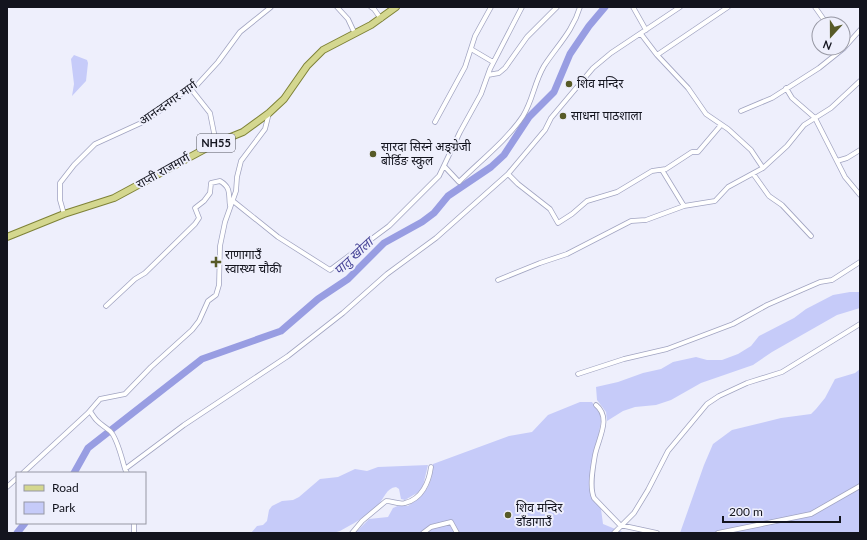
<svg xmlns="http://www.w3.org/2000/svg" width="867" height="540" font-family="Lato,'Noto Sans Devanagari',sans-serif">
  <rect width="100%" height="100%" fill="#eeeffc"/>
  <path fill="#c6cbf9" d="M74,55L87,60L88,63L86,81L72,96L74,84L71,59Z
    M850,292H860V308L837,315L772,352L753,365L701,383L671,400L656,405L635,407L623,411L607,421L606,412L597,400L596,387L618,382L643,373L661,369L673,362L696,357L707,360H722L738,354L751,346L759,336L794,318L806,309L833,295Z
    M860,369V533H680L704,465L713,444L732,430L781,418L811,414L816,409L825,398L835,379L855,373Z
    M580,402H592L600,414L601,421L591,480V496L601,509L603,524L625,533H355L369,519L388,517L393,508L400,505L408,506C426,494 432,486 433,464L509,436L532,432L548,415Z
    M428,465L422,490L405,500L401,499L399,489L396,487C386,488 384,499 378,505C367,516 353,524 340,531C328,536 268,533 251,533L257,526L263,525L267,521L269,510L272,506L282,501L293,500L299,497L320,479L338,477L355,469L367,471L378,467Z"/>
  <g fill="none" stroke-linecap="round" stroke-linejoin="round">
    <path stroke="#989de2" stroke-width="7" d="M74,473L88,448L202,359L281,331L318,299L348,279L384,243L422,222L434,213L448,196L491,167L504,155L529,117L554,92L570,54L589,26L605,7
      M17,533L25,523"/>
    <defs>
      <path id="minor" d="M337,7L348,19L355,34
        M371,7L374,9L381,19
        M633,7L646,30
        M815,7L827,24
        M641,34L657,55L688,88L706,114L728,129L751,150L763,168
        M471,49L493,62
        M657,55L728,7
        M488,75L499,73L505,68L527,37L557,7
        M786,88L792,98L815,118L845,177L860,195
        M191,89L210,113L216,143
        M741,111L772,98L819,68L844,48L860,30
        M435,122L465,67L475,36L491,7
        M837,161L847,158L860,150
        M445,167L459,182C479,162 508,139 523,116C533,100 534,83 544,66C557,46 573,31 580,7
        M662,170L684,206
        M508,174L518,184L550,209L558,223L572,214L587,201L617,192L652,171L666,169L692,152H698L721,125
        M754,175L769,196L782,205L811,236
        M233,201L278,237L330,270L389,226L439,176L460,132L481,94L490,69L522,7
        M64,214L60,200V183L74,165L95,144L141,123L164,108L172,99L197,85L218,62L240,32L271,7
        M498,280L540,263L567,254L631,221L646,220L684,206L715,201L728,187L763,168L787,146L804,125L831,108L860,81
        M106,306L135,279L145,273L195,224L199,218L195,208L204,201L210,193L211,183L220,181C232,188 228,195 230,206
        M578,374L624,359L667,349L733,324L767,305L820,282L832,280L860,262
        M596,405C612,418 598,439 595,455C593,467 589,487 594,498L620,525L657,533
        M90,411C98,424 99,422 110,431C117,437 122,459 125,469
        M23,473L88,413L100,399L125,394L151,367L192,330L199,321L208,301L216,295L219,285L220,246L225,222L236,191L237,177L241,161L265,129L269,113
        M127,473L125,469L184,425L288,356L343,313L387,274L436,238L508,174L545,130L551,118L593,68L611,53L680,7
        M7,487L17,478
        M134,523V533
        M352,533L362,521L386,501C392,501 400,505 405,503C422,499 429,482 431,467
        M423,533L431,527L451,522L457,533
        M614,533L634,513L648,490L668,451L707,404L719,396L747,383L782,372L860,324
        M718,533L811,514L860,486"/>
      <path id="primary" d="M7,237L64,214L114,198L216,143L243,132L269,113L284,99L307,66L323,50L371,25L396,7"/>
    </defs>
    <use href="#minor" stroke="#a1a4c1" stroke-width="5.5"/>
    <use href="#primary" stroke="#7e8237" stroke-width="8"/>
    <use href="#minor" stroke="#fff" stroke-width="4"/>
    <use href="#primary" stroke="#d4d78f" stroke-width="6"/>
  </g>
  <g fill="#575a27" stroke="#eeeffc" stroke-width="1.5">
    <circle cx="569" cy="84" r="4"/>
    <circle cx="563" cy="116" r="4"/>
    <circle cx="373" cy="154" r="4"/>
    <path d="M214 256h4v4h4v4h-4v4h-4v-4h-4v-4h4z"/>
    <circle cx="508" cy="515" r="4"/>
  </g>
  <g text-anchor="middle" stroke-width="4" stroke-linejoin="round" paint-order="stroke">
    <rect fill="#eeeffc" stroke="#555661" stroke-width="1" x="197" y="134" width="38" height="18" rx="3"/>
    <g font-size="11" font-weight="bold" fill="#13141e">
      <text x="216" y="147">NH55</text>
    </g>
    <g font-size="12" fill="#13141e" stroke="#eeeffc" text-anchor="start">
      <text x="577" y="88">शिव मन्दिर</text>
      <text x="571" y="120">साधना पाठशाला</text>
      <text x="381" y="151">सारदा सिस्ने अङ्ग्रेजी<tspan x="381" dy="14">बोर्डिङ स्कुल</tspan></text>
      <text x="225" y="259">राणागाउँ<tspan x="225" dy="14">स्वास्थ्य चौकी</tspan></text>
      <text x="516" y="512">शिव मन्दिर<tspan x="516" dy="14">डाँडागाउँ</tspan></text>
    </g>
    <g font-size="12" fill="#13141e" stroke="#eeeffc">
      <text transform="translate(168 103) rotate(-35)" y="4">आनन्दनगर मार्ग</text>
      <text transform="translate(163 171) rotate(-29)" y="4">राप्ती राजमार्ग</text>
    </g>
    <g font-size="13" font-style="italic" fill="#474497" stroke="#eeeffc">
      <text transform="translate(353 256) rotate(-43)" y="5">पातु खोला</text>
    </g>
  </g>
  <rect width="867" height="540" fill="none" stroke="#13141e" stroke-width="16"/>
  <rect x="16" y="472" width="130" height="52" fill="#eeeffc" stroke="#9697a3"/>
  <rect x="24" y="485" width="20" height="6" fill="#d4d78f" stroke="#9697a3"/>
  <text x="52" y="492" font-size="12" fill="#13141e">Road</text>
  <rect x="24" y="502" width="20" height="12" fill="#c6cbf9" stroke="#9697a3"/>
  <text x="52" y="512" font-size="12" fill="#13141e">Park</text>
  <g transform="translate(831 36) rotate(201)"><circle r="19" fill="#eeeffc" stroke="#9697a3"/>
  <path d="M0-3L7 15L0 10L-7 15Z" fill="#575a27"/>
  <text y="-6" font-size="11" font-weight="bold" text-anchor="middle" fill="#13141e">N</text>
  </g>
  <path d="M723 516v6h117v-6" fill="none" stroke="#13141e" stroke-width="2"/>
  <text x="729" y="516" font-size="12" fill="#13141e" stroke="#eeeffc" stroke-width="3" paint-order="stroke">200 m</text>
</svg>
